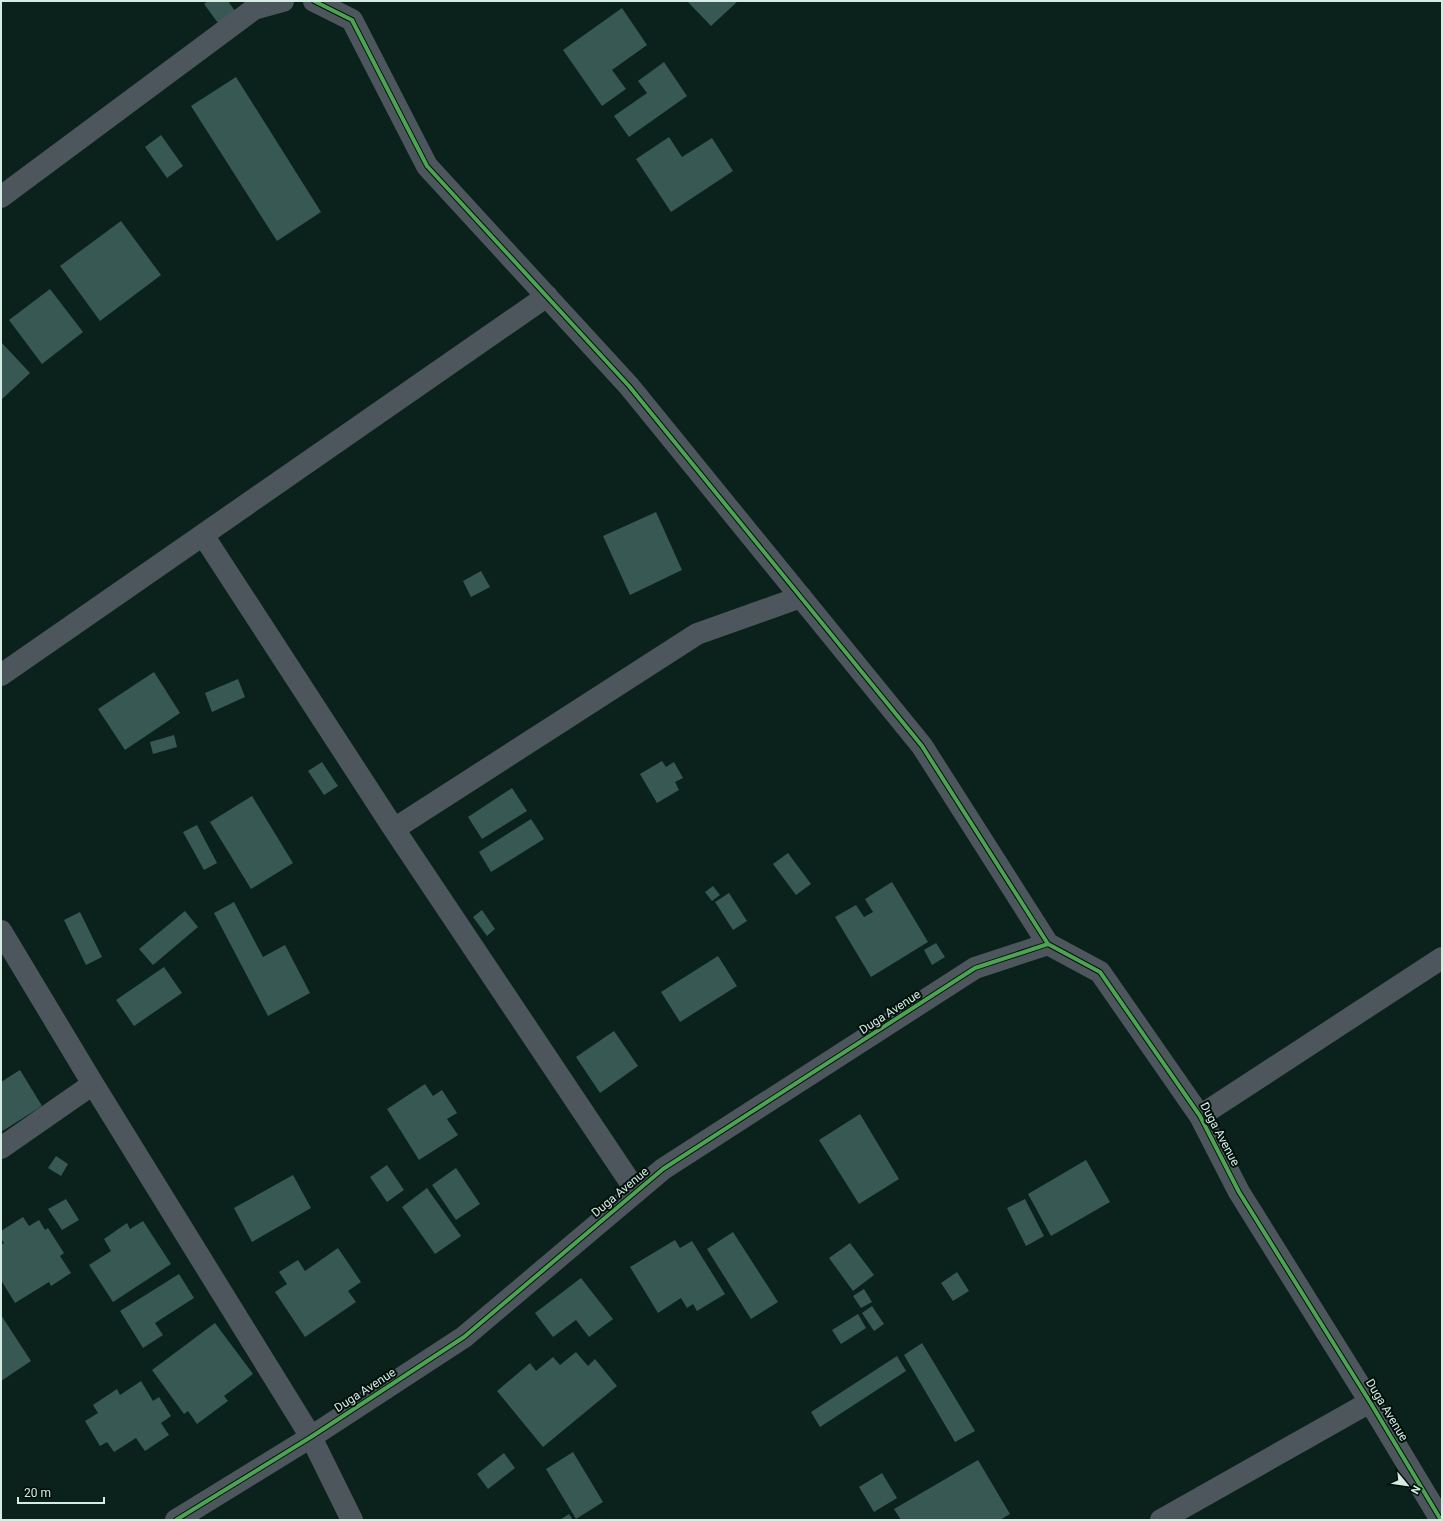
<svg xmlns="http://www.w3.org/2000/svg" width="1443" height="1521" font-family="Roboto,sans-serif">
  <rect width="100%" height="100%" fill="#0a221b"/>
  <path fill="#385854" d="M208,1H228L235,11L218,23L204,4Z
    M687,1H738L711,26Z
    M622,8L647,45L612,70L626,89L602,106L563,50Z
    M664,62L687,96L629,137L614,116L647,93L638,81Z
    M236,77L321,212L277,241L191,106Z
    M161,135L183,166L167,178L145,147Z
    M669,137L682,157L712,138L733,171L671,212L636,159Z
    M121,221L161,275L100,321L60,266Z
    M50,289L83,332L42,364L9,320Z
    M1,342L30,373L1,400Z
    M656,512L682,570L630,595L603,536Z
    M481,571L490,587L471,597L463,581Z
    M154,672L180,713L125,750L98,709Z
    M238,679L245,697L212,712L205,693Z
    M174,735L177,747L153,754L150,742Z
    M662,761L666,767L674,762L683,778L675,782L679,790L657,803L640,774Z
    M322,762L338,786L324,795L308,771Z
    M512,788L527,811L482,839L468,817Z
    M252,796L293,863L251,889L210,822Z
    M531,819L544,839L491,872L479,852Z
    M197,825L217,863L204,870L183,832Z
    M788,853L811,884L796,895L773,864Z
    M892,882L928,942L871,977L835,917L856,905L864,917L873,912L865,899Z
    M713,886L720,895L712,901L705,892Z
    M729,893L747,921L733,930L715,902Z
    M234,902L263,957L285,945L310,993L268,1016L214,913Z
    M482,910L495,929L487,936L473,917Z
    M185,911L198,927L153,965L139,949Z
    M80,912L102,957L86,965L64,920Z
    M936,943L945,957L932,965L924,950Z
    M718,956L737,986L680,1022L661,992Z
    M164,967L182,993L134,1026L116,1000Z
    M614,1031L638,1066L600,1093L576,1057Z
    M20,1070L42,1106L1,1132V1082Z
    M425,1084L433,1096L442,1090L457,1113L447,1119L458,1135L419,1160L387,1109Z
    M860,1114L899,1179L859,1204L819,1140Z
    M56,1156L68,1164L61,1176L48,1168Z
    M1086,1160L1110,1202L1051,1236L1028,1194Z
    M387,1165L404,1190L387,1202L370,1177Z
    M456,1168L480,1204L456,1220L432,1185Z
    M293,1175L311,1208L252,1242L234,1208Z
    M427,1188L461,1236L435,1254L402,1207Z
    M66,1199L79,1220L62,1230L48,1209Z
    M1025,1199L1044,1236L1026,1246L1007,1208Z
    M23,1217L29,1226L39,1220L45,1230L48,1228L64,1253L60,1256L71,1273L51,1286L49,1282L15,1303L1,1280V1245L4,1243L1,1239V1231Z
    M143,1221L171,1264L113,1302L89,1265L111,1251L104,1239L127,1223L130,1229Z
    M733,1232L778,1302L751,1319L707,1249Z
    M675,1240L680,1248L692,1241L725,1294L697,1311L693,1304L687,1308L681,1298L658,1313L630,1267Z
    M850,1243L874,1275L853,1291L829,1258Z
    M338,1248L361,1282L348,1291L356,1302L305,1337L275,1292L287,1284L279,1272L298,1260L305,1271Z
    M957,1272L969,1291L953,1301L941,1283Z
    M179,1274L194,1298L155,1323L163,1335L143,1348L120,1311Z
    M581,1278L613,1319L589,1337L576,1320L553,1337L535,1313Z
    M864,1289L872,1302L861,1308L853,1296Z
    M872,1306L884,1324L874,1331L862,1313Z
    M858,1314L866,1328L841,1344L832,1330Z
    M1,1315L31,1361L1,1381Z
    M215,1323L253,1374L224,1396L228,1401L197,1424L188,1411L184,1414L152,1370Z
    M922,1343L975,1431L955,1442L904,1355Z
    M576,1352L588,1366L595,1359L617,1386L543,1447L497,1391L530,1363L536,1371L553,1357L560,1365Z
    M897,1356L906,1371L820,1427L811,1412Z
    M141,1381L153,1401L159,1397L171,1416L161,1423L169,1435L145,1451L136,1438L114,1452L107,1442L100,1446L85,1421L98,1413L93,1405L117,1389L120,1395Z
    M573,1452L603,1502L576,1519L546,1469Z
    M504,1453L515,1468L488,1489L477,1474Z
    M978,1460L1010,1514L1000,1520H901L894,1509Z
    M882,1473L897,1498L874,1512L859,1487Z
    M569,1514L573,1520H560Z"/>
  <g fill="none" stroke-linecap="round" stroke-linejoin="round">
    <path stroke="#4e565d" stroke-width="22" d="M314,1L352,20L427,166L629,386L922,746L1048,944
      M1,197L254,9L283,1
      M203,535L394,829L636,1191
      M1,675L547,296
      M394,829L697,634L801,597
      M1,931L93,1084L311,1437L352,1520
      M1200,1116L1442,958
      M1,1148L93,1084
      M176,1520L311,1437L464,1337L663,1169L975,968L1048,944L1100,972L1200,1116L1239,1192L1370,1402L1441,1520
      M1161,1520L1370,1402"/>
    <defs>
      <path id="cycleway" d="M314,1L352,20L427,166L629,386L922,746L1048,944
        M176,1520L311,1437L464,1337L663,1169L975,968L1048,944L1100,972L1200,1116L1239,1192L1370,1402L1441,1520"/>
    </defs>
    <use href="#cycleway" stroke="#02110b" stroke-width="6"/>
    <use href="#cycleway" stroke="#4ca352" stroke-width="4"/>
  </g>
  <g text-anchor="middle" stroke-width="4" stroke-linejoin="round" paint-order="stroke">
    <g font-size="12" fill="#d5ece2" stroke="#02110b">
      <text transform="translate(890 1012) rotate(-33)" y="4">Duga Avenue</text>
      <text transform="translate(1220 1134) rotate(62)" y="4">Duga Avenue</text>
      <text transform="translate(620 1192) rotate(-40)" y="4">Duga Avenue</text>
      <text transform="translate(365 1390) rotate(-33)" y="4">Duga Avenue</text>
      <text transform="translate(1387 1410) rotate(59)" y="4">Duga Avenue</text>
    </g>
  </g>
  <rect width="1443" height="1521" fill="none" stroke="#d5ece2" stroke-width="4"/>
  <g transform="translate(1407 1485) rotate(119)" stroke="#02110b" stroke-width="3" paint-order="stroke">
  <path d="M0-3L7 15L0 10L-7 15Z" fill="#d5ece2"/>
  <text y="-6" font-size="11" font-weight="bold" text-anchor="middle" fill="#d5ece2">N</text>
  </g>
  <path d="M18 1497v6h86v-6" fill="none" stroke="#d5ece2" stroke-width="2"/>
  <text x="24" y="1497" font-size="12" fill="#d5ece2" stroke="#02110b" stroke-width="3" paint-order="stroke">20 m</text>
</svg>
